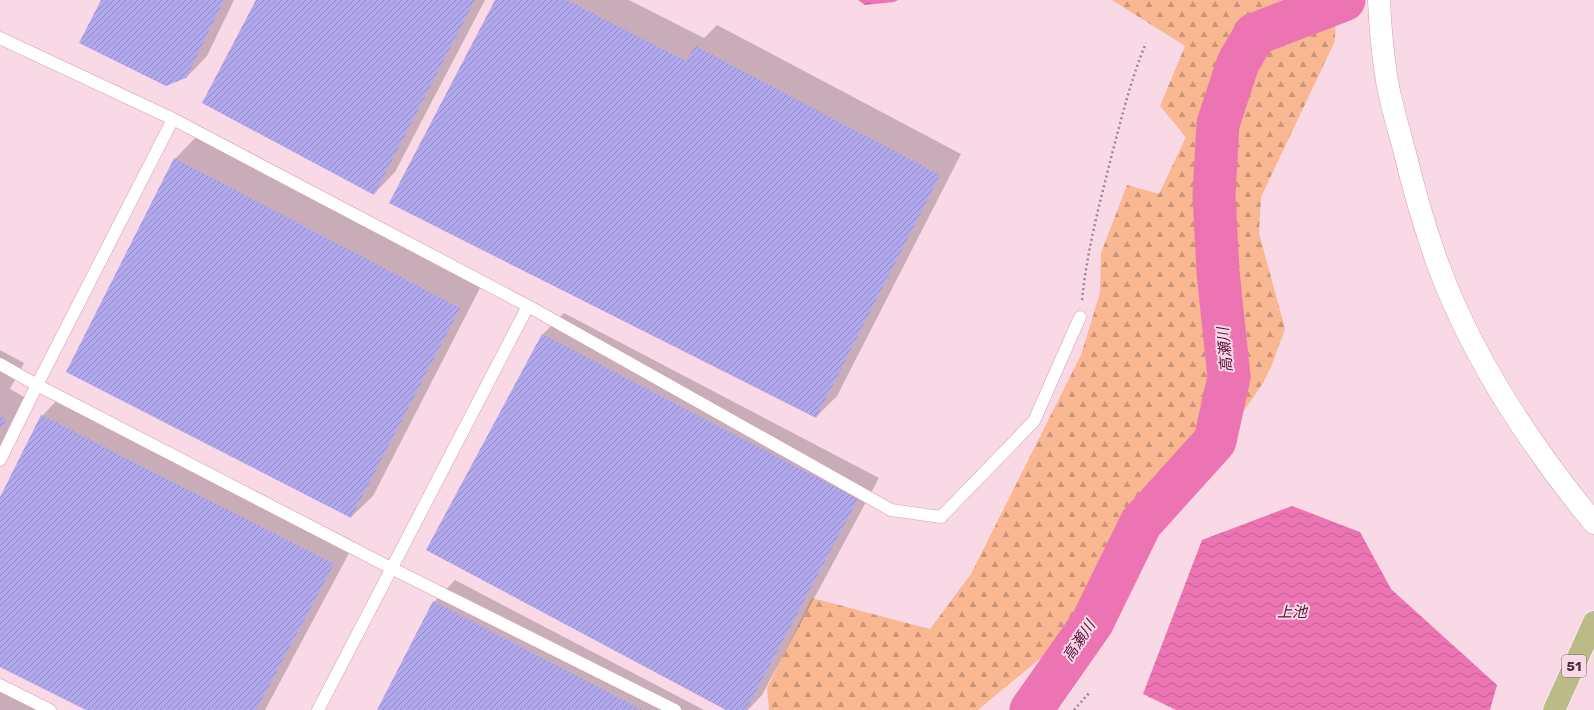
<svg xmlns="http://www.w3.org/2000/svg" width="1594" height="710" font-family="Rubik,'Noto Sans JP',sans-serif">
  <defs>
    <pattern id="forest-firs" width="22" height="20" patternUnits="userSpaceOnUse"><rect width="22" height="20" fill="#f9b792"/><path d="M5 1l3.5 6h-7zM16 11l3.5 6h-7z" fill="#cc9578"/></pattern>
    <pattern id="water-waves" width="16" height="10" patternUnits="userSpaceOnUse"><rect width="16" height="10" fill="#ec74b2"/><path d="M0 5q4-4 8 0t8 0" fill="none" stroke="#c16092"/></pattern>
    <pattern id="building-hatch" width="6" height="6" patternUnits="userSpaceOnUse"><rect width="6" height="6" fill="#b1a8ed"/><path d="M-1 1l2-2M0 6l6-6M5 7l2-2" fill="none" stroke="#9289c1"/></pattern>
  </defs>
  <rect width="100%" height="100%" fill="#fad9e7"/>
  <path fill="url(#forest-firs)" d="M1112,0H1336L1335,41L1261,197L1259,233L1285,329L1271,367L1263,383L1226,437L1149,512L1083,623L978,710H769L767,688L812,598L930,629L971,574L1081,355L1100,293L1101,253L1127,185L1159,194L1186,137L1160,106L1185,46Z"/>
  <path fill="url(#water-waves)" d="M858,0H898L894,2L865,5Z
    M1292,506L1360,532L1391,589L1497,685L1490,710H1176L1143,694L1202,540Z"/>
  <path fill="#0003" d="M102,0H234L207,56L186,78Z
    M257,0H485L395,172L374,194Z
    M496,0H629L704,38L717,25L961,154L837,396L816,417Z
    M196,137L481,286L373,496L351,517L175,159Z
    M564,313L879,478L762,695L748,710H728L428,549L543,334Z
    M0,350L24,363L10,389L26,398L0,450Z
    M63,394L355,542L265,710H88L0,666V499L42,416Z
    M455,580L704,710H378L434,602Z
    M0,687L43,710H0Z"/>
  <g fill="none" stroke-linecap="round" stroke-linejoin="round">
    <path stroke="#ec74b2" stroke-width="43" d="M1031,710L1092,623L1141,523L1215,441L1229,377L1218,272L1214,194L1218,124L1238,63L1255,34L1344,0"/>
  </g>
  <path fill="url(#building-hatch)" d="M101,0H224L186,78L166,86L79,43Z
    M256,0H475L374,195L202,103Z
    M495,0H567L686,61L695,46L940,175L816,418L389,203Z
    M174,158L460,308L351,518L66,372Z
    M542,334L858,499L746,710H726L426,550Z
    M41,415L334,564L256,710H86L0,667V497Z
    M0,416L6,419L0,430Z
    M433,601L642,710H377Z"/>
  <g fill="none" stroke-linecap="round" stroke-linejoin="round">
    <defs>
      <path id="lane" d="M0,38L173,119L528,306L891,510L941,517L1034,421L1080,317
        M0,364L37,385L173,119
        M0,460L37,385L391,568L675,710
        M0,685L50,710
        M318,710L528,306"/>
      <path id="secondary" d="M1379,0C1380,27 1383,55 1387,81C1391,104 1398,127 1404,149C1413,187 1424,225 1437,262C1472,358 1529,444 1594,523"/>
      <path id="primary" d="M1554,710L1594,622"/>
    </defs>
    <use href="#lane" stroke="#d09db4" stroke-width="13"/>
    <use href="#secondary" stroke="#d09db4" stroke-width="23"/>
    <use href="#primary" stroke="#fff" stroke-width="23"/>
    <path stroke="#9f8490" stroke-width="2.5" stroke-dasharray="2 3" stroke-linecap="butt" d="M1082,300C1087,250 1100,202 1112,154C1122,116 1131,79 1146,43
      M1074,710L1090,692"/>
    <use href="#lane" stroke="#fff" stroke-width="12"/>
    <use href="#secondary" stroke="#fff" stroke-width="22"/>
    <use href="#primary" stroke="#babb86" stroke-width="22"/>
  </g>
  <g text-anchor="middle" stroke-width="4" stroke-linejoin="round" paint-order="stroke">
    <rect fill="#fad9e7" stroke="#7d6570" stroke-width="1" x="1562" y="655" width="24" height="22" rx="3"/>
    <g font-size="13" font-weight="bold" fill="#48333d">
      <text x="1574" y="671">51</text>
    </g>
    <g font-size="15" font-style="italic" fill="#580d39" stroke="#fad9e7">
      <text transform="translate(1225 350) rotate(-95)" y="5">高瀬川</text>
      <text x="1292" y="617">上池</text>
      <text transform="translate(1079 641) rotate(-56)" y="5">高瀬川</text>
    </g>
  </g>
</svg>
